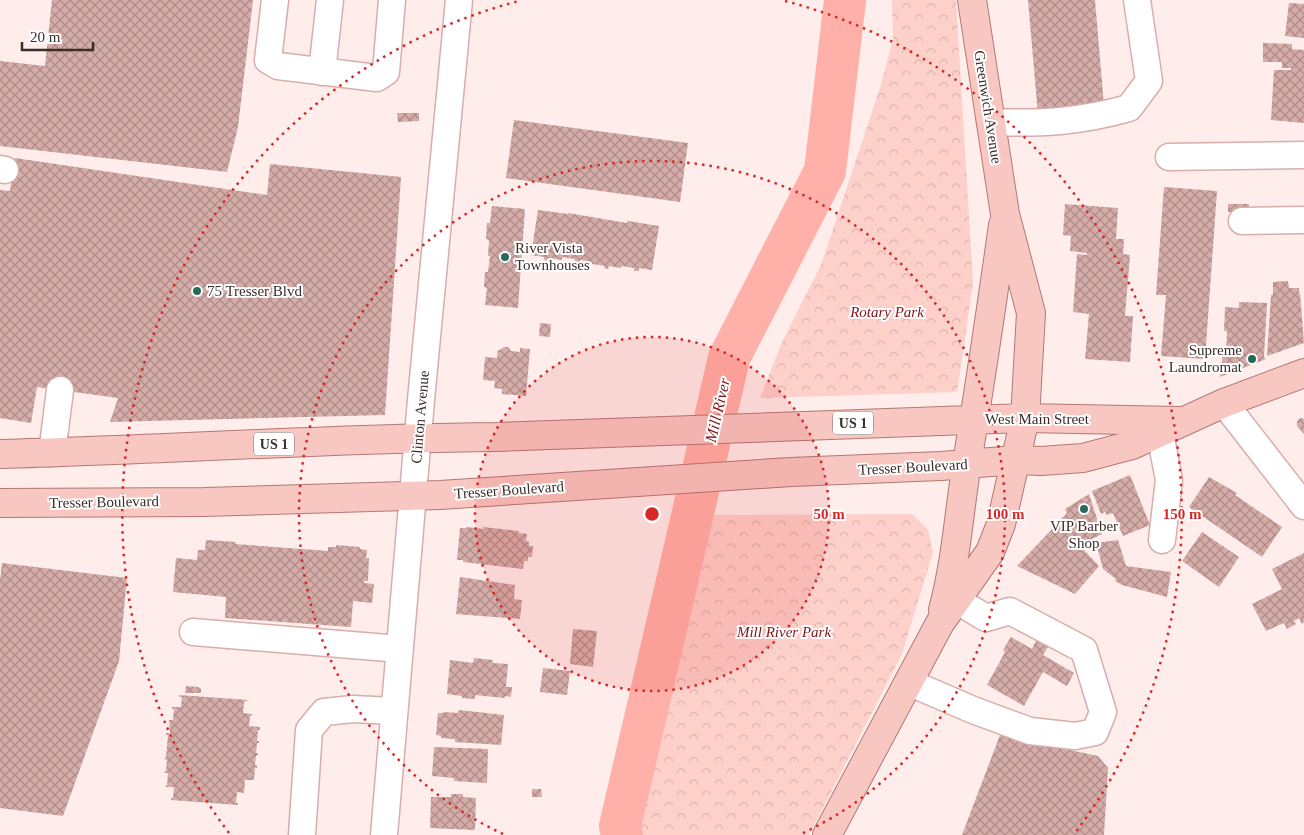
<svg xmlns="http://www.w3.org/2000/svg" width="1304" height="835" font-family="'Times New Roman',serif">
  <defs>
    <pattern id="park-crowns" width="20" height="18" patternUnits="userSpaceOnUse" patternTransform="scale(1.25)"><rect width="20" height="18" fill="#fed0ca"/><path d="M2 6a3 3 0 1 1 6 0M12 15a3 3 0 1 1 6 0" fill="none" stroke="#dbb3ae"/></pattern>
    <pattern id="building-cross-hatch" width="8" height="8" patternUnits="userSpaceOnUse" patternTransform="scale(1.25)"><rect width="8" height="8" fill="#d5aca8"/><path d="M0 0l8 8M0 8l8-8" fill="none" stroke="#ae8c89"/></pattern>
  </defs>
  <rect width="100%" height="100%" fill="#feedeb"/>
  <path fill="url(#park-crowns)" d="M892,0H956L973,283L957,392L760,398L782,342L821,265L881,85L893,39Z
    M912,514L928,530L933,552L902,654L809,835H622L620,826L692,515Z"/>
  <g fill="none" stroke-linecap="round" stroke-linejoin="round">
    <path stroke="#ffb1a9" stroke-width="42" d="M622,835L620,826L729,358L825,171L845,0"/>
  </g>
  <path fill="url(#building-cross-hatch)" d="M52,0H253L238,127L227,172L0,146V61L45,66Z
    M1028,0H1095L1104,106L1038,115Z
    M1289,3L1304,4V38L1285,36Z
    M1263,43L1292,44V49L1304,50V123L1271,120L1274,70H1291V68H1282V62H1263Z
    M397,113H419V121L398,122Z
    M514,120L688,143L680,202L506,178Z
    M15,158L267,195L270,164L401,177L385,415L110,422L118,398L37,387L31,423L0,418V190L10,191Z
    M1164,187L1217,191L1205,359L1161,356L1166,295H1156Z
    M1065,204L1118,208L1116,239H1124L1123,254L1130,255L1125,316H1133L1130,362L1085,359L1089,314L1073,312L1077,254L1087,255V253L1070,251L1071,236L1063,235Z
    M1228,204H1249V212H1228Z
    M492,206L525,209L518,308L485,305L487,288L484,287L485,272H488L490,256H488L489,240L486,239L487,223H490Z
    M538,210L568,214V213L627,223L628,221L659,226L652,270L639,268V271H634V268L622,266L621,268L609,266L608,269L604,268L605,266L592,264V262L580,260L579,263L574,262L575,259L562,257V260L549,258V261L544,260V257L531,255Z
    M1288,281L1289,288H1299V294L1300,293L1304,343L1267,356L1271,295L1273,294V282Z
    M1239,302L1267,303L1264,357L1266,359L1220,377L1223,353L1226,354L1227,331H1224L1225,307L1239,308Z
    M540,323L551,324L550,337L539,336Z
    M504,347H508L511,351L520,352V348L530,349L526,396L502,394V389L494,388L495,381L483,380L485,357L497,358L498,350H500Z
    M1301,418L1304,419V434L1297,426V421Z
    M1130,475L1150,525L1123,536L1113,513L1107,515L1105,512L1101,514L1092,491Z
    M1209,477L1237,493L1235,495L1282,527L1262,557L1189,507Z
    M1089,494L1102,534L1082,544L1079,536L1076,537L1080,546L1099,566L1075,594L1017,566L1067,513L1065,509Z
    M467,527L483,529V527L519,531L518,533L527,534L526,541L529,542V546H533L532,557H528V561H524L523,569L463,562V560H457L460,528H466Z
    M1202,532L1239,557L1219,587L1182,561Z
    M206,540L236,542L235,544L328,551V547H336V545L360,547V549L367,550L366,558H369L368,581H364V583L374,584L372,603L353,601L351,627L225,618L226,597L173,592L176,558L197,560L198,550H205Z
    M1118,540L1126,566L1171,572L1167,597L1122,585L1115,581L1116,579L1103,569L1096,543Z
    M1304,553V622L1302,624L1299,618L1294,621L1296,624L1287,629L1284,623L1266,631L1252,604L1282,589L1272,569Z
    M2,563L127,578L119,661L63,816L0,808V580Z
    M460,577L515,585L514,599L522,600L520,619L456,614Z
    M573,629L597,631L593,667L570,664Z
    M1011,637L1032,649L1036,641L1048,647L1043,655L1074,673L1067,686L1043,672L1024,706L987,685L1005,652L1003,650Z
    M474,658L493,660L492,663L508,664L506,687H512L511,697L505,696V698L475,695V699L462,698V696L447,694L450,660L473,663Z
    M543,668L570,671L567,695L540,692Z
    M186,686L199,687V688L201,689V693H185Z
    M179,695L249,700L244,702L243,713L252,714V716H250L249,726L260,727V730H258L257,741H259V743H257L256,753H258V755L256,756L255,765L257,766V768H255L254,780H245L244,793L237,792L236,803H238V805L171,800V798H173L174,787H165L167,785L168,773H164L165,771H166L167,760L164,759L166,757L168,735H166V733H170L169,720H173L174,709H172V707H181L182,697H179Z
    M459,710L504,715L501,745L455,742V739L441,738V736L436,735L438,713H443L444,712L458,713Z
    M1000,735L1098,756L1108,768L1104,835H962Z
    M434,747L488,749L487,783L454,781V778L432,776Z
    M532,789H541L542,797H532Z
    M451,794H463V797L476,798L475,830L430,828L431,797H451Z"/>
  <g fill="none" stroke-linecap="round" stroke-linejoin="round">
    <defs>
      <path id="minor" d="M275,0L268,60L278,66L377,78L386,72L392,0
        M322,72L330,0
        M990,122C1041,124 1079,122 1129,108L1149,81L1137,0
        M1169,157L1304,155
        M0,169L5,170
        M1242,221L1304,220
        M1224,403L1304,506
        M1160,433L1169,480L1162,540
        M52,453L60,390
        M193,632L400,649
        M908,682L973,710L1030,731L1075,736L1095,732L1103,712L1084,650L1010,611L986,618L956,600
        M302,835L309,730L324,712L353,709L394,711
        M384,835L421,400L459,0"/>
      <path id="major" d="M0,454C166,450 332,438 497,437L1025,418L1179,421
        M0,503L204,502L440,495L791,472L941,466L1016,460L1041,461L1083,458L1132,445L1224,403L1304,373
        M943,610C956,562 959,512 967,463C980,384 992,304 1003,225
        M827,835L940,623L990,552L1001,524L1025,418L1031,313L1005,214L972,0"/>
    </defs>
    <use href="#minor" stroke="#d7aeaa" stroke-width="29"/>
    <use href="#major" stroke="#b47872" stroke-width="30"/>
    <use href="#minor" stroke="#fff" stroke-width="26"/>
    <use href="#major" stroke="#f8c7c2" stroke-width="28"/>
  </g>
  <circle cx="652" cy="514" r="177" fill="#d62828" fill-opacity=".12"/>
  <g fill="none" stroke="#d62828" stroke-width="2.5" stroke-dasharray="2.5 5">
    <circle cx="652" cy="514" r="177"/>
    <path d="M503 834A353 353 0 1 1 801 834"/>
    <path d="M229 833A530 530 0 0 1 519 1M785 1A530 530 0 0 1 1075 833"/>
  </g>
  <g fill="#276a5b" stroke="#fff" stroke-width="2">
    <circle cx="505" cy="257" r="5"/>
    <circle cx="197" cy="291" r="5"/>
    <circle cx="1252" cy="359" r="5"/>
    <circle cx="1084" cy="509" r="5"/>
  </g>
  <g text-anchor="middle" stroke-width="4" stroke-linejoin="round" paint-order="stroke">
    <g fill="#fff" stroke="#766b6a" stroke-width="1">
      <rect x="833" y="411.5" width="40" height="23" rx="4"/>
      <rect x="254" y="432.5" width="40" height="23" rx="4"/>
    </g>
    <g font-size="14" font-weight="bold" fill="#3c2c2a">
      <text x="853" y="428">US 1</text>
      <text x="274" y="449">US 1</text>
    </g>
    <g font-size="15" fill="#3c2c2a" stroke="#fff">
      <text transform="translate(988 107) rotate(81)" y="5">Greenwich Avenue</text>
      <text transform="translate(420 417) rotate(-85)" y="5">Clinton Avenue</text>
      <text x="1037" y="424">West Main Street</text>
      <text transform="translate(913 467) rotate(-3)" y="5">Tresser Boulevard</text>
      <text transform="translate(509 490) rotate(-4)" y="5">Tresser Boulevard</text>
      <text transform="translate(104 502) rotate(-1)" y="5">Tresser Boulevard</text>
    </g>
    <g font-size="15" fill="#3c2c2a" stroke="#fff" text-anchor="start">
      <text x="515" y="253">River Vista<tspan x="515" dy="17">Townhouses</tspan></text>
      <text x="207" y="296">75 Tresser Blvd</text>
      <text x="1242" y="355" text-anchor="end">Supreme<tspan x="1242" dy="17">Laundromat</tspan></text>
      <text x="1084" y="531" text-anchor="middle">VIP Barber<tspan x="1084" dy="17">Shop</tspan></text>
    </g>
    <g font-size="15" font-style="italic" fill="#821217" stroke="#fff">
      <text x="887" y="317">Rotary Park</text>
      <text x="784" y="637">Mill River Park</text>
    </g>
    <g font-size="16" font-style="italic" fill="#87181b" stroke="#fff">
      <text transform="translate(717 410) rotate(-77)" y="6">Mill River</text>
    </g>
  </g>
  <circle cx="652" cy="514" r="8" fill="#d62828" stroke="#fff" stroke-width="2.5"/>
  <g font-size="15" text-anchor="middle" font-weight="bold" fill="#d62828" stroke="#fff" stroke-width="4" stroke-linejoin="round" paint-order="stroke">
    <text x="829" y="519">50 m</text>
    <text x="1005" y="519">100 m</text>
    <text x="1182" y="519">150 m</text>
  </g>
  <path d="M22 42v8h71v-8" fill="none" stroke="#3c2c2a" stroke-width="2.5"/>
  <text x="30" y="42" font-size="15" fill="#3c2c2a" stroke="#ffffff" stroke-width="4" paint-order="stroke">20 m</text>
</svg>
